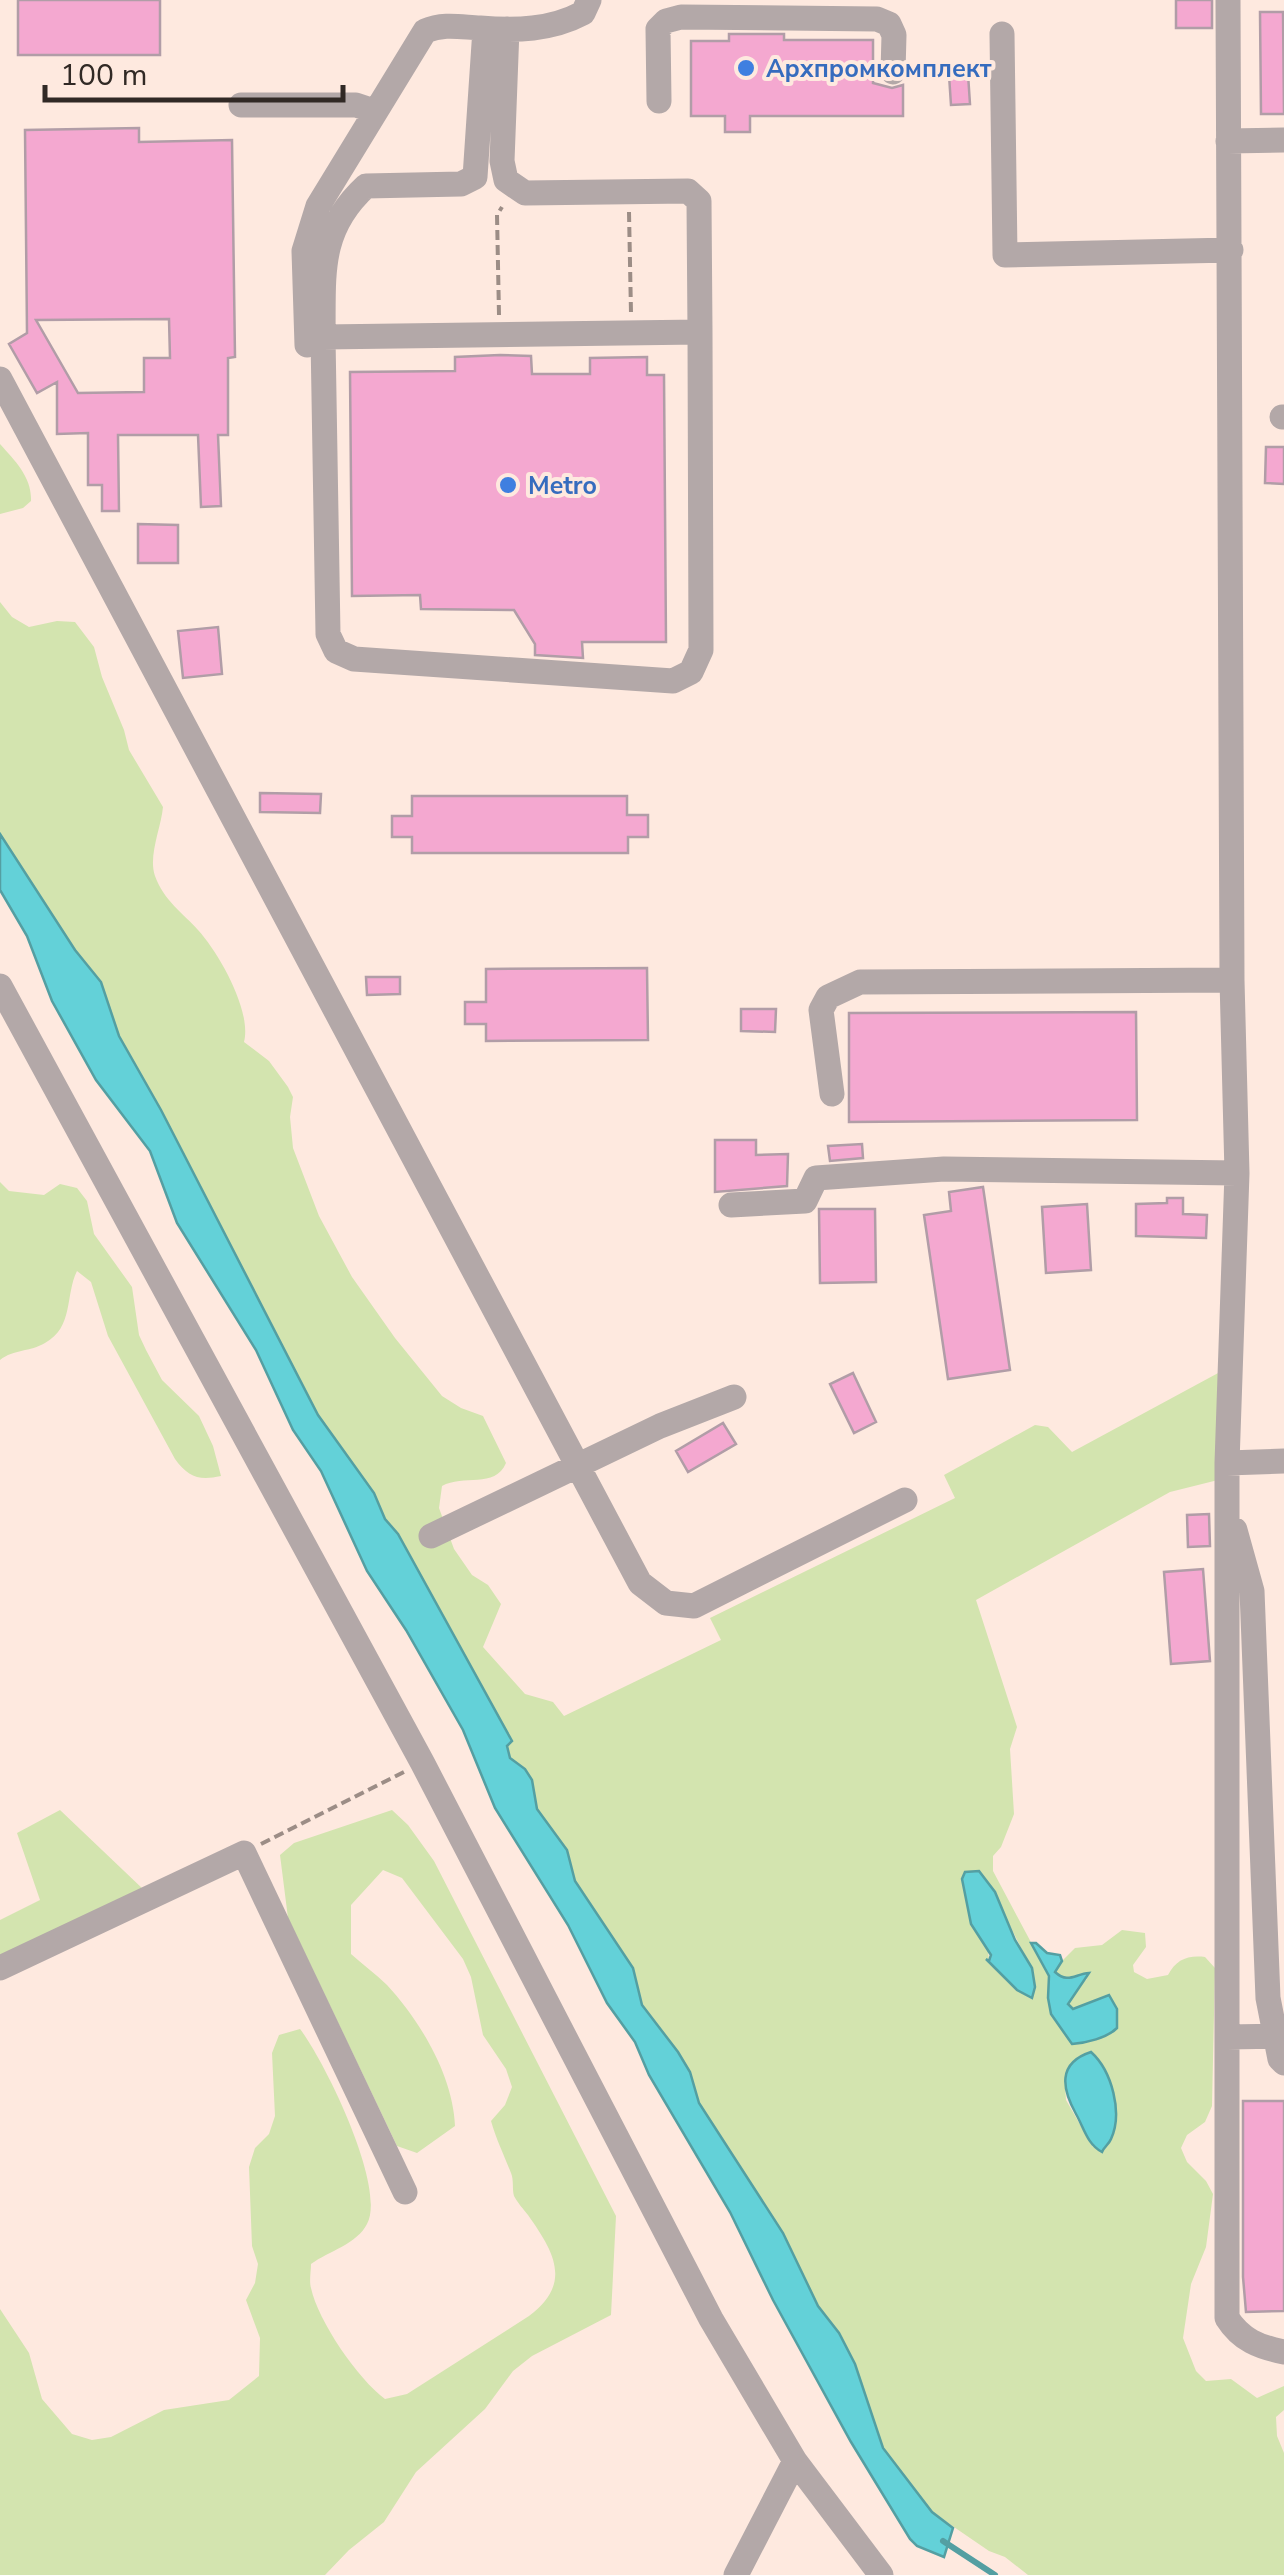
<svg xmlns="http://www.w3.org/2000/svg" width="1284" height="2575" font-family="'Nunito Sans',sans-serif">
  <rect width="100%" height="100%" fill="#fee9df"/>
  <path fill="#d3e4af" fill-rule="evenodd" d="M0,444C15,461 32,477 31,501L23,508L0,514Z
    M0,602L12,617L29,627L57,621L75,622L94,647L102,677L124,730L129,750L163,807C161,828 148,856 155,876C164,901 183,913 198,930C219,953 252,1011 244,1042L269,1061L288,1087L293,1097L290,1117L293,1148L319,1216L352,1277L395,1338L442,1396L461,1408L483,1416L506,1463C495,1489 463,1474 442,1486L439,1508L454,1549L472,1575L488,1585L501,1604L483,1647L525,1694L553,1702L564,1716L721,1640L710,1618L955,1498L944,1475L1035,1425L1048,1427L1072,1452L1220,1372L1218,1480L1170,1492L976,1600L1017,1727L1010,1749L1014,1814L1001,1847L993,1856V1871L1049,1976L1048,1998L1051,2014L1079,2043L1106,2036L1117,2009L1109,1995L1072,2009L1068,2003L1077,1987L1087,1979H1068L1055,1973L1057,1966L1075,1948L1102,1945L1122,1930L1145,1933L1146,1947L1133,1965L1134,1972L1147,1979L1168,1975C1176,1960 1187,1955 1205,1957L1215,1968L1212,2106L1205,2122L1187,2135L1181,2148L1187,2162L1206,2181L1213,2194L1206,2247L1191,2284L1183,2338L1196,2371L1206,2381L1231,2379L1257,2398L1284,2386V2410L1276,2417L1277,2436L1284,2453V2575H1028L1005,2557L989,2551L932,2512L883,2448L855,2364L839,2333L818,2306L783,2233L699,2103L690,2073L678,2052L642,2005L633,1968L575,1881L567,1850L537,1809L532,1780L510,1758L507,1746L511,1741L398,1534L385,1519L374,1493L318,1415L161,1110L119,1036L101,982L75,950L0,834ZM964,1886L995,1892C1006,1924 1029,1955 1035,1987L1023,1994L989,1963L988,1948L971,1924ZM1097,2058C1111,2079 1131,2143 1093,2147L1066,2100L1065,2085Z
    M0,1182L9,1191L44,1195L60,1184L77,1188L87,1201L94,1234L132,1287L139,1335L146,1350L162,1380L199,1416L213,1446L221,1476C199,1481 188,1477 175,1459L108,1336L91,1282L77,1271C65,1295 74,1327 45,1343C30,1352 14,1349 0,1360Z
    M60,1810L144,1890L0,1957V1920L40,1900L17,1833Z
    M392,1810L408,1825L434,1861L616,2216L611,2315L532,2356L513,2371L485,2409L416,2472L384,2522L349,2550L325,2575H0V2309L29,2353L42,2399L72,2434L92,2440L111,2437L164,2410L229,2400L259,2376L260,2338L246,2300L255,2283L258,2264L252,2246L249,2167L255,2148L269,2134L275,2116L272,2053L279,2035L300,2029C324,2060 387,2187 367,2224C357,2244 329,2251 311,2264C311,2271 309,2281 311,2288C318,2321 358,2379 385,2399L407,2394L529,2316C573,2283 554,2252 528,2215C524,2210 517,2202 514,2196C512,2189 514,2180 511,2173C504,2155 496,2139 491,2121L505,2105L512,2087L506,2069L483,2035L471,1977L463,1959L402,1878L383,1870L351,1905V1954C362,1964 376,1974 387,1985C421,2022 453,2076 455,2126L417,2153L397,2146L288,1918L280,1855L294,1843Z"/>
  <path fill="#63d1d8" stroke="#549fa2" stroke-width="2.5" d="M0,834L75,950L101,982L119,1036L161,1110L318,1415L374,1493L385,1519L398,1534L512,1741L507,1746L510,1758L525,1769L532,1780L537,1809L567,1850L575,1881L633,1968L642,2005L678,2052L690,2072L699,2103L783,2233L818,2306L839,2333L855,2364L883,2448L932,2512L953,2528L944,2557L917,2546L910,2539L851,2442L773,2300L730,2212L649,2075L635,2042L607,2003L568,1925L495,1808L463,1730L406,1630L367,1571L321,1471L293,1430L256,1350L177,1223L150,1151L96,1080L52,1001L27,936L0,890Z
    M979,1871L995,1892L1015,1940L1032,1968L1035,1987L1032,1998L1017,1990L986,1959L989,1961L991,1955L971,1924L962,1879L965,1872Z
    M1031,1943H1036L1047,1953L1060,1955L1062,1961L1055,1972C1068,1984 1075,1974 1089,1973L1068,2004L1073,2009L1109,1995L1117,2009V2028C1107,2038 1086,2043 1072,2044L1051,2014L1048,1998L1049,1976Z
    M1091,2052C1112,2071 1123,2113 1111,2139C1109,2144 1104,2147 1102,2152C1087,2144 1084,2128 1076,2114C1062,2089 1057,2063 1091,2052Z"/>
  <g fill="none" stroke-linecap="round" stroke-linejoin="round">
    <path stroke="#549fa2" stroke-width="6" d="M943,2541L995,2575"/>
  </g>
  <path fill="#f4a8d0" stroke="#b19da7" stroke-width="2.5" fill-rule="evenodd" d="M18,0H160V55H18Z
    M1176,0H1212V28H1176Z
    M1260,12H1283L1284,114H1261Z
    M729,34H784V40H873V83L892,88L903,85V116H750V132H725V116H691V41H729Z
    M968,74L970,104L951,105L949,75Z
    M139,128V142L232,140L235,357L228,358V435H218L221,506L201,507L198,435H118L119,511H102V485H88V433L57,434V382L37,393L9,344L27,333L25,130ZM169,319L170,358H144V392L78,393L36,320Z
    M500,355L531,356L532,374H590V358L647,357V375H664L666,642H582L583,658L535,655V644L514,610L421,609L420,595L352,596L350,372L455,371V357Z
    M1266,447H1284V484L1265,483Z
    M138,524L178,525V563H138Z
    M218,627L222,674L183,678L178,631Z
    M260,793L321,794L320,813L260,812Z
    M412,796H627V815H648V837H628V853H412V837H392V816H412Z
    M647,968L648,1040L486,1041V1024H465V1002H486V969Z
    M366,977H400V994L367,995Z
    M741,1009H776L775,1032L741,1031Z
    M1136,1012L1137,1120L849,1122V1013Z
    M715,1140H756V1155L788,1154L787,1186L715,1192Z
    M862,1144L863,1158L830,1161L828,1146Z
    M983,1187L1010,1370L948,1379L924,1215L951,1211L949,1192Z
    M1167,1198H1183V1214L1207,1215L1206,1238L1136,1236V1204L1167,1203Z
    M1087,1204L1091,1270L1046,1273L1042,1207Z
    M819,1209H875L876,1282L820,1283Z
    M853,1373L876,1422L854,1433L830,1384Z
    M723,1423L736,1444L688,1472L676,1451Z
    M1209,1514L1210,1546L1188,1547L1187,1515Z
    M1203,1569L1210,1661L1171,1664L1164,1572Z
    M1243,2101H1284V2311L1246,2312L1243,2277Z"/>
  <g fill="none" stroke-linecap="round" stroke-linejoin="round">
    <path stroke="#9c8d86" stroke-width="4" stroke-dasharray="10 5" stroke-linecap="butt" d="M629,212L631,313
      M499,315L497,215L502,207
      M261,1844L404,1772"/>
    <path stroke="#b3a8a8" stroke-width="25" d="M1228,0L1232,980L1237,1173L1227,1463V2318C1241,2340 1259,2347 1284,2352
      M485,29L475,177L461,184L366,186C317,231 324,276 323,337L700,332L699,201L688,191L525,193L506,180L502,161L507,29
      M1002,34L1005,255L1231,250
      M659,101L658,29L666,21L681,17L877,19L889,24L894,35L893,72
      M241,105H356L374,111
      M1228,141L1284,140
      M323,337L328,634L336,651L354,659L673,681L691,672L701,650L700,332
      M307,345L304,251L318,206L425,31C444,23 460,27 480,28C516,31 551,30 583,13L589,0
      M0,379L640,1583L666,1603L694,1606L905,1500
      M1282,417H1284
      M0,986L422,1762L711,2319L795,2461L881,2575
      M832,1094L821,1010L828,997L860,982L1232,980
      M731,1205L805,1201L816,1178L944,1169L1237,1173
      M1227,1463L1284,1461
      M1235,1530L1252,1591L1268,1998L1280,2059L1284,2063
      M431,1536L660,1426L734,1397
      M0,1968L244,1853L405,2192
      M1227,2037L1284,2036
      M736,2575L795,2461"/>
  </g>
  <g fill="#3f7fe0" stroke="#fee9df" stroke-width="4">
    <circle cx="746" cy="68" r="10"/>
    <circle cx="508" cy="485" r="10"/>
  </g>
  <g text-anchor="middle" stroke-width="8" stroke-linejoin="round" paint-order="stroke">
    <g font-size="25" font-weight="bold" fill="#366cbe" stroke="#fee9df" text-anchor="start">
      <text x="766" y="77">Архпромкомплект</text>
      <text x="528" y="494">Metro</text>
    </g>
  </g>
  <path d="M45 85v15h298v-15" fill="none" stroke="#312925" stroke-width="5"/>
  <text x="60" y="85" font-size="30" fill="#312925" stroke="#fee9df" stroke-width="8" paint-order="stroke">100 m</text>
</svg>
